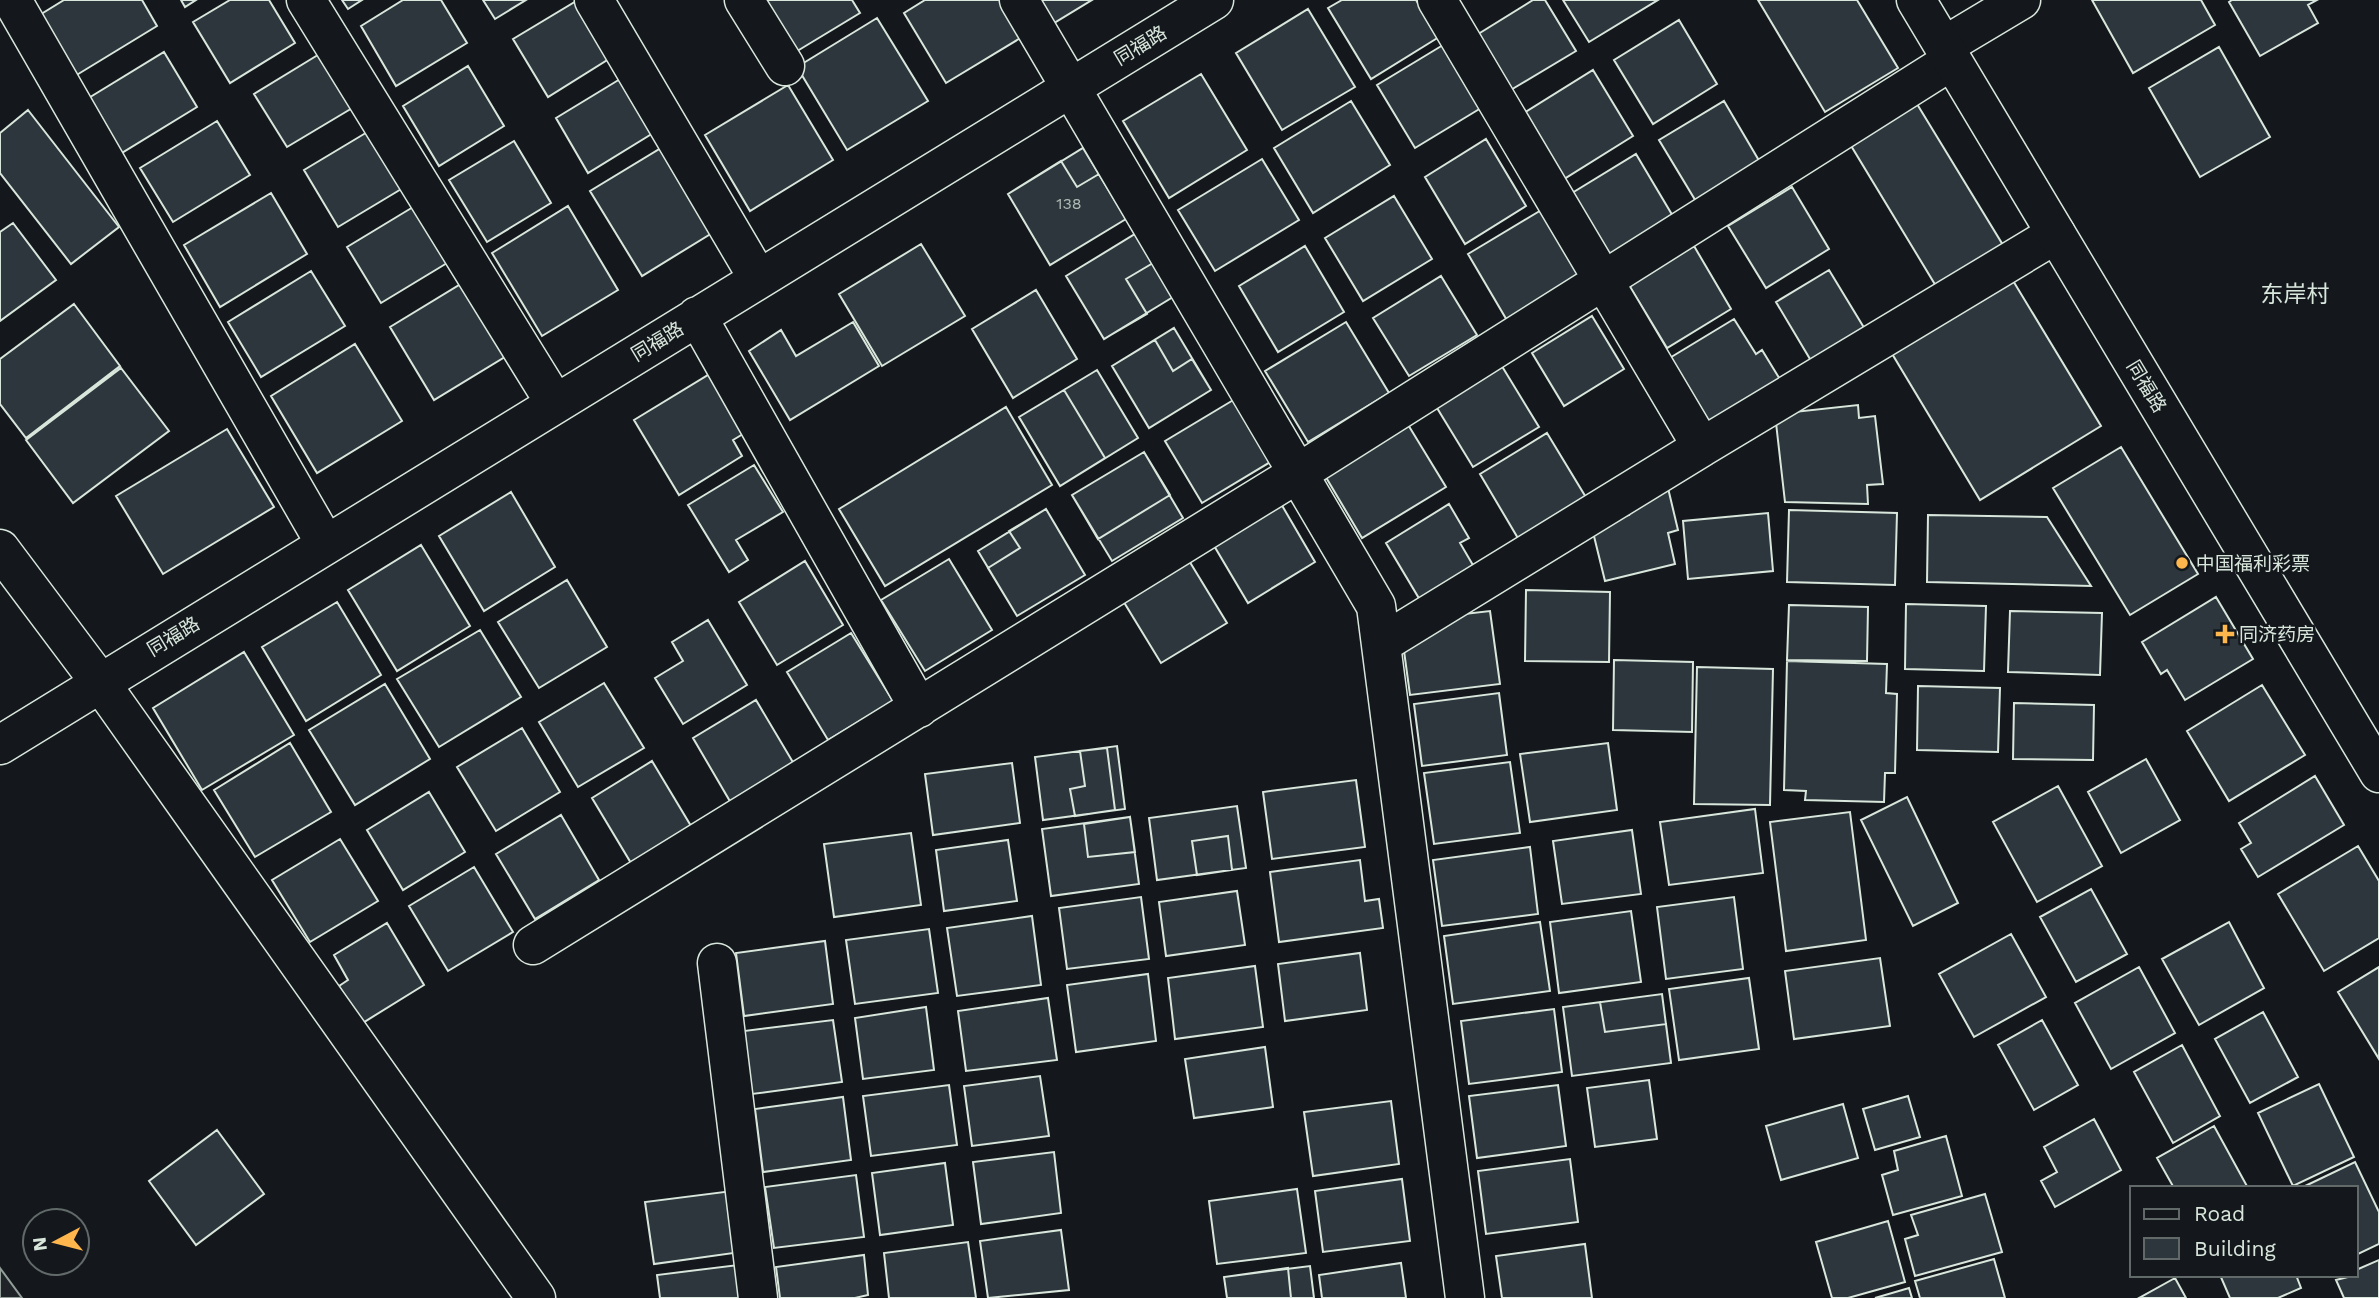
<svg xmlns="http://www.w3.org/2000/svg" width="2379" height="1298" font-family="'Work Sans','Noto Sans SC',sans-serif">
  <rect width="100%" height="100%" fill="#14181c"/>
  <path fill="#202428" stroke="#939e99" stroke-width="2" d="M0,1268L22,1298H0Z"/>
  <path fill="#2c363c" stroke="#d8e6dc" stroke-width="2" d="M64,0H142L157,26L75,76L38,16Z
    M181,0H196L185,7Z
    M230,0H269L295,43L230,83L193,22Z
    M342,0H362L348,9Z
    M403,0H441L467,43L396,86L361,26Z
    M483,0H526L495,19Z
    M578,0L620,52L548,97L513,39Z
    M755,0H852L860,13L789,56Z
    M925,0H1013L1032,31L946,83L904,13Z
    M1041,0H1092L1054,23Z
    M1342,0H1416L1439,37L1371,79L1328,8Z
    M1533,0H1545L1576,51L1509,91L1475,36Z
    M1563,0H1658L1589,42Z
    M1758,0H1857L1898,68L1825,112Z
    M2092,0H2201L2215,25L2133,73Z
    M2232,0H2317L2308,5L2318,23L2260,56L2229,2Z
    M1308,9L1355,87L1282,130L1236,53Z
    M877,18L928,101L847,150L797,67Z
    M1679,20L1717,84L1653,124L1614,60Z
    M1443,45L1481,108L1415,148L1377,85Z
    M2219,47L2270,137L2200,177L2149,88Z
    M326,50L359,104L287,147L254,94Z
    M164,52L197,107L120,154L87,99Z
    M468,66L504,126L439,166L403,106Z
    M1593,70L1633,136L1564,179L1524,113Z
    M630,73L663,127L588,173L556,118Z
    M1201,74L1247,150L1169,198L1123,121Z
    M788,85L833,160L750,211L705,135Z
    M1351,101L1390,165L1313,213L1274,148Z
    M1724,101L1761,164L1697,203L1659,140Z
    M1917,104L2006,250L1939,291L1850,144Z
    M28,110L119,227L71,264L0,173V133Z
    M217,121L250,175L173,222L140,168Z
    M369,131L403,188L338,227L304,170Z
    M1486,139L1526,206L1465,244L1425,177Z
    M514,141L551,203L487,242L449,180Z
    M671,142L722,227L642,276L590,191Z
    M1083,148L1126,219L1050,265L1008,194Z
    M1636,154L1674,218L1610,257L1572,193Z
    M1262,159L1299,220L1215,271L1178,210Z
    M1061,161L1077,187L1099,174L1126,219L1050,265L1008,194Z
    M1792,187L1829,249L1766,288L1728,226Z
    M271,193L307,254L220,307L184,245Z
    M1394,196L1432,259L1363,301L1325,238Z
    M423,201L457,257L381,303L347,247Z
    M568,206L618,290L542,336L492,253Z
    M1543,209L1583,276L1508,322L1468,254Z
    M13,223L56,280L0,321V232Z
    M1135,234L1153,263L1126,279L1147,314L1104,339L1066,276Z
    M1135,234L1173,297L1104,339L1066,276Z
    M921,244L965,316L882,366L839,294Z
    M1305,246L1344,312L1278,352L1239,286Z
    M1694,246L1731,309L1667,348L1629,285Z
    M1829,270L1866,331L1813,364L1776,302Z
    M311,271L345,326L261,377L228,322Z
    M474,276L518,349L434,400L390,327Z
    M1441,276L1477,335L1409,376L1373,318Z
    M2012,279L2101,426L1980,500L1891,352Z
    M1036,290L1077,359L1013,398L972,329Z
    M74,304L120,366L26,438L0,404V359Z
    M1592,316L1624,369L1564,406L1532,353Z
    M1734,319L1756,354L1762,350L1784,386L1711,430L1668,359Z
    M853,322L879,366L790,420L749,351L781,330L796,356Z
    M1346,322L1389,393L1308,442L1265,371Z
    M1174,328L1211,390L1149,428L1112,366Z
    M1155,340L1173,371L1192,359L1211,390L1149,428L1112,366Z
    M355,344L402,421L317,473L271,396Z
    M1500,363L1539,427L1473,467L1434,403Z
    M121,368L169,431L73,503L26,440Z
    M1097,370L1138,438L1060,486L1019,417Z
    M713,372L748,431L733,440L742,456L679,495L634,420Z
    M1064,390L1105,458L1060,486L1019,417Z
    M1240,396L1277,458L1202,503L1165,441Z
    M1858,405L1859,418L1875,416L1883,484L1867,485L1868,504L1785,502L1775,414Z
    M1006,407L1052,485L885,586L839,509Z
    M1407,423L1446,487L1362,538L1324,474Z
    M227,429L274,507L163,574L116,496Z
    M1547,433L1590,504L1522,545L1480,474Z
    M2121,447L2198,574L2130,615L2053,488Z
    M1144,452L1170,495L1098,539L1072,495Z
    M1144,452L1183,518L1112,561L1072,495Z
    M754,465L783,512L736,540L748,560L729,572L688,505Z
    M1668,488L1678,530L1668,533L1675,564L1605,581L1591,524L1629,515L1624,499Z
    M511,492L555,567L484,611L439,536Z
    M1280,502L1315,562L1248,603L1213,544Z
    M1449,504L1469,538L1460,543L1477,572L1423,605L1386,543Z
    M1046,509L1085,575L1017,616L988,568L1020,548L1009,531Z
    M1046,509L1085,575L1017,616L978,551Z
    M1789,510L1897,513L1895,585L1787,582Z
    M1768,513L1773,571L1688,579L1683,521Z
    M1928,515L2047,517L2091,586L1927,582Z
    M421,545L470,626L397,671L348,590Z
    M949,559L992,630L925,671L881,600Z
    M1188,559L1227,623L1161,663L1122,599Z
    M805,561L843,625L777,665L739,602Z
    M567,580L607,647L539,688L498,622Z
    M1526,590L1610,592L1609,662L1525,661Z
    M2216,597L2253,659L2185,700L2167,670L2161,674L2142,642Z
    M337,602L381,675L306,721L262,647Z
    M1906,604L1986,606L1984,671L1905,669Z
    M1789,605L1868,607L1867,661L1787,660Z
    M1490,611L1500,684L1410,695L1404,651L1447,616Z
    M2010,611L2102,613L2100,675L2008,672Z
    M708,620L747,685L683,724L655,678L683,661L672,642Z
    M480,630L521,697L439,747L397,679Z
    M851,633L893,701L828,740L787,672Z
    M244,652L294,735L202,790L153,708Z
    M1614,660L1693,662L1692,732L1613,730Z
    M1787,661L1887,664L1886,693L1897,694L1895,773H1885L1884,802L1805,800L1806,791L1784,790Z
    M1697,667L1773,669L1770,805L1694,804Z
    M604,683L644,748L578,787L539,722Z
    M385,684L430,759L355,805L309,730Z
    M2262,685L2305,755L2229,801L2187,731Z
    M1918,686L2000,688L1998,752L1917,750Z
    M1499,693L1507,755L1422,766L1414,704Z
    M756,700L794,764L731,803L693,738Z
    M2014,703L2094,705L2093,760L2013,759Z
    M522,728L560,792L496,831L457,767Z
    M290,743L331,812L255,857L214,790Z
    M1608,743L1617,810L1530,822L1520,754Z
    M1117,746L1125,809L1043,820L1035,757Z
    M1107,748L1115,810L1075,816L1070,789L1085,786L1080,751Z
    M2146,759L2180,820L2121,853L2088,792Z
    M652,761L691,826L631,863L592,798Z
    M1510,762L1520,833L1434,844L1424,773Z
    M1012,763L1020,823L933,835L925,774Z
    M2315,776L2344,825L2258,877L2241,849L2251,843L2239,823Z
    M1356,780L1365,847L1272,859L1263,792Z
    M2058,786L2102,866L2037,902L1993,822Z
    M429,792L465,852L403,890L367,830Z
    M1907,797L1958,903L1913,926L1861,820Z
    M1237,806L1246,868L1157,880L1149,818Z
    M1755,809L1763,873L1669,885L1660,822Z
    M1850,812L1866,940L1786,951L1770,822Z
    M561,815L599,880L535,919L496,854Z
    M1130,817L1135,852L1088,857L1084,824Z
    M1130,817L1139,884L1051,896L1042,829Z
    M1632,830L1641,894L1562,904L1553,841Z
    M911,833L921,905L834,917L824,844Z
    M1228,836L1232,870L1197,875L1192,841Z
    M340,839L378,901L310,942L272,880Z
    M1008,840L1017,901L944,911L936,850Z
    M2358,846L2379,881V938L2324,971L2278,894Z
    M1530,847L1538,914L1442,926L1433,860Z
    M1360,860L1365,901L1379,899L1383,928L1279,942L1270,872Z
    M474,867L513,932L448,971L409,906Z
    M2091,889L2127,954L2076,982L2040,917Z
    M1237,891L1245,945L1166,956L1159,902Z
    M1141,897L1149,959L1067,969L1059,908Z
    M1734,897L1743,969L1666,979L1657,907Z
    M1631,911L1641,982L1559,993L1550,922Z
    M1032,916L1041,985L957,996L947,928Z
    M1540,922L1550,991L1453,1004L1444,936Z
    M2229,922L2264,988L2199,1025L2162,959Z
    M387,923L424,985L361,1024L339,986L348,980L334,955Z
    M929,929L938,993L855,1004L846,940Z
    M2011,934L2046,997L1974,1037L1939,974Z
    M825,941L833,1004L744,1016L736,953Z
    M1360,953L1367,1010L1285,1021L1278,964Z
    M1880,958L1890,1026L1794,1039L1785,971Z
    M1255,966L1263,1027L1175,1039L1168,978Z
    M2139,967L2175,1033L2111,1069L2075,1003Z
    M2379,967V1059L2338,992Z
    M1148,974L1156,1041L1076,1052L1067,985Z
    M1749,978L1759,1049L1679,1060L1669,989Z
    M1662,994L1671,1063L1572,1076L1563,1007Z
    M1048,998L1057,1060L966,1071L958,1011Z
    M1600,1002L1605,1032L1666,1024L1671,1063L1572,1076L1563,1007Z
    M926,1007L934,1070L863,1079L855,1018Z
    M1554,1009L1562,1072L1469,1084L1461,1021Z
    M2263,1012L2298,1077L2250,1103L2215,1039Z
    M833,1020L842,1082L752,1094L744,1031Z
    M2042,1020L2078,1085L2034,1110L1998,1045Z
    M2182,1045L2220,1116L2173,1143L2134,1072Z
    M1265,1047L1273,1107L1194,1118L1185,1059Z
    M1040,1076L1049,1136L972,1146L964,1086Z
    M1649,1080L1657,1139L1595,1147L1587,1088Z
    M2319,1084L2354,1157L2293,1186L2258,1113Z
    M949,1085L957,1145L871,1156L863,1096Z
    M1558,1085L1566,1146L1477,1158L1469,1096Z
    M1908,1096L1920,1137L1875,1150L1863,1109Z
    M843,1097L851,1160L763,1172L755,1109Z
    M1391,1101L1399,1164L1313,1176L1304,1112Z
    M1843,1104L1858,1158L1781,1180L1766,1126Z
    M2094,1119L2121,1170L2055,1207L2041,1181L2057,1172L2044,1147Z
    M2214,1126L2248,1188H2174L2157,1158Z
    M217,1130L264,1194L196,1245L149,1181Z
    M1946,1136L1962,1196L1893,1215L1882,1175L1898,1170L1894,1151Z
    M1054,1152L1061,1213L981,1224L973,1162Z
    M1570,1159L1578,1222L1486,1234L1478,1171Z
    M2355,1162L2379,1212V1244L2356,1255V1188H2301Z
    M945,1163L953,1225L880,1235L872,1173Z
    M856,1175L864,1237L774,1248L765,1187Z
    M1402,1179L1410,1241L1323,1252L1315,1191Z
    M1297,1189L1306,1253L1217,1264L1209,1201Z
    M732,1191L741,1252L654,1264L645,1202Z
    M1985,1194L2002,1252L1915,1276L1905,1239L1918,1235L1911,1215Z
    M1888,1221L1905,1282L1848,1298H1832L1816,1242Z
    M1061,1230L1069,1290L988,1298L980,1241Z
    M968,1242L976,1298H889L884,1253Z
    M1585,1244L1592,1298H1502L1496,1256Z
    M864,1255L868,1295L855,1298H780L776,1267Z
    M1994,1259L2005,1298H1920L1915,1281Z
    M2379,1260V1298H2344L2336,1280L2356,1275V1270Z
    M1401,1263L1406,1298H1322L1319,1275Z
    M738,1265L743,1298H660L657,1275Z
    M1310,1266L1314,1298H1227L1224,1277Z
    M1288,1268L1291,1298H1227L1224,1277Z
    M2220,1275H2296L2301,1288L2278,1298H2230Z
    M2175,1278L2186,1298H2139Z
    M1909,1288L1912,1298H1875Z"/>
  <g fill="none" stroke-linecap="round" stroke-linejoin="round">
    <defs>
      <path id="street" d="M12,0L325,543
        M306,0L555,403
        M594,0L758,278
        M744,0L785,66
        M1019,0L1376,606L1465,1298
        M1437,0L1702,447L2056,234
        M1944,46L2021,0
        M697,316L919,708
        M0,549L99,681L536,1298
        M1381,644L1702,447
        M0,745L1214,0
        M533,945L1300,472L1951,61
        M717,963L758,1298"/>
      <path id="secondary" d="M1916,0L2379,773"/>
    </defs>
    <use href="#street" stroke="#d8e6dc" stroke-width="41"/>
    <use href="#secondary" stroke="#d8e6dc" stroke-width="41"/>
    <use href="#street" stroke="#14181c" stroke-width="38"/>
    <use href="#secondary" stroke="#14181c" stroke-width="38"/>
  </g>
  <g fill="#ffb74d" stroke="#14181c" stroke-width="2.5">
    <circle cx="2182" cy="563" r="7"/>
    <path d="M2221.5 623.5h7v7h7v7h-7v7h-7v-7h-7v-7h7z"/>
  </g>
  <g text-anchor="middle" stroke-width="5" stroke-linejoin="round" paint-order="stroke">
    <g font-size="16" fill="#adbab4">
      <text x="1069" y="209">138</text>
    </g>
    <g font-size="19" fill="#d8e6dc" stroke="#14181c">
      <text transform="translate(1140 45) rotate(-31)" y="7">同福路</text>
      <text transform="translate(657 341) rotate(-31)" y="7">同福路</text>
      <text transform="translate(2147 386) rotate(59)" y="7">同福路</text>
      <text transform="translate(173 636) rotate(-31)" y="7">同福路</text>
    </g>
    <g font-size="19" fill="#d8e6dc" stroke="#14181c" text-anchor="start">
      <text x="2196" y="570">中国福利彩票</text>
      <text x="2239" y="641">同济药房</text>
    </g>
    <g font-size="23" fill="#d8e6dc" stroke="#14181c">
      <text x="2295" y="302">东岸村</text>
    </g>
  </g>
  <rect x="2130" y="1186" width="228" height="91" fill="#14181c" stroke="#626a69" stroke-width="2"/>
  <rect x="2144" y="1209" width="35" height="10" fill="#14181c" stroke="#626a69" stroke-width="2"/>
  <text x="2194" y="1221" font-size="21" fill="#d8e6dc">Road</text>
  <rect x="2144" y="1238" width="35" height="21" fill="#2c363c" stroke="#626a69" stroke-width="2"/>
  <text x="2194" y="1256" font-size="21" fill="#d8e6dc">Building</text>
  <g transform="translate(56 1242) rotate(263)"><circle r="33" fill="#14181c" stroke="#626a69" stroke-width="2"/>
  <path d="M0-5L12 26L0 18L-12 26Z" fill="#ffb74d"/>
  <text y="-10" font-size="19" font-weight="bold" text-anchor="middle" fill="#d8e6dc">N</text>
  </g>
</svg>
